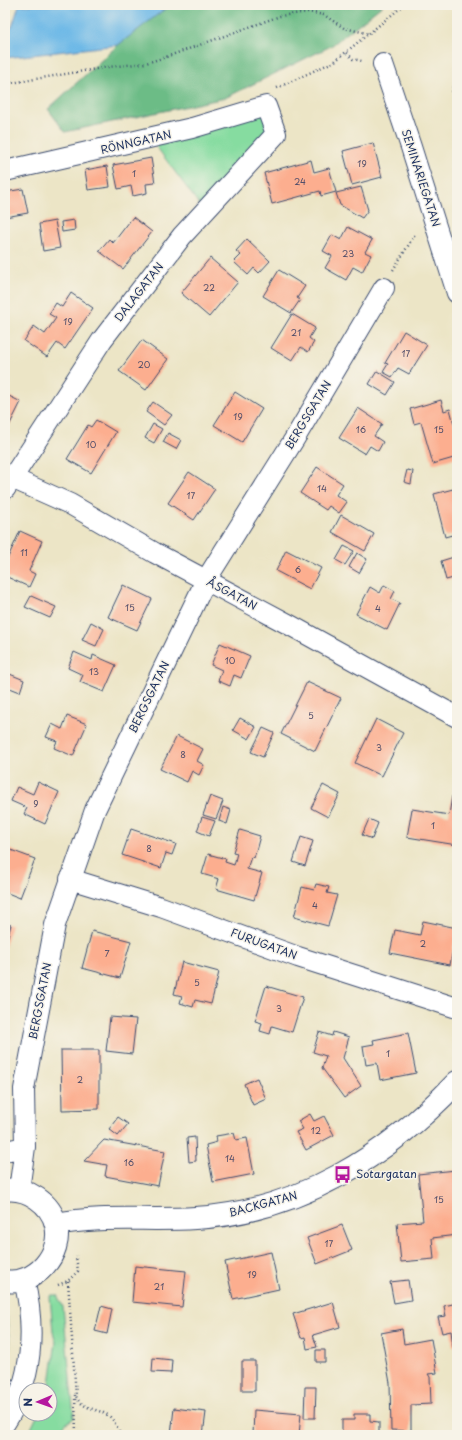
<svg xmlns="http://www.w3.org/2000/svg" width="462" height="1440" font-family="'Playpen Sans',sans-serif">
  <rect width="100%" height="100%" fill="#f7f3e8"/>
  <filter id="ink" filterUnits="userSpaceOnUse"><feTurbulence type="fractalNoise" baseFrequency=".025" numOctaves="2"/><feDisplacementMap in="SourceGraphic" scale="8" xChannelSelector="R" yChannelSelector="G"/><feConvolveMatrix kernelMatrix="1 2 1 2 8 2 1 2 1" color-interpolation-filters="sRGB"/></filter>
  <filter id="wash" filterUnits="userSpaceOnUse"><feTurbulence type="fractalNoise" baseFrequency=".012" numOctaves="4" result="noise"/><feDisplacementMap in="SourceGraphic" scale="16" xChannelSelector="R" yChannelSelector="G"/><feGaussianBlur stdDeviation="0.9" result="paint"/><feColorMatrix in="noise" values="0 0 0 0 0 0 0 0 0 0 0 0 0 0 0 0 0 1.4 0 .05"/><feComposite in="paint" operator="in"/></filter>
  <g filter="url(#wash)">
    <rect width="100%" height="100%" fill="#ece5c6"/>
    <path fill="#86dca0" stroke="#50867f" d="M265,108L272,123L204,211L150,138Z
      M52,1295H57L63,1307L74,1418L65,1424L58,1435H28L38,1414H50V1390H49L56,1342L53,1332L50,1296Z
      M6,1310L10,1346L5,1385V1311Z"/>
    <path fill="#6cbc86" stroke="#447672" d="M170,5H383L331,46L225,98L65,132L48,109L118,45Z"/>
    <path fill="#6eb9e7" stroke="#4474a2" d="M19,5H170L118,45L5,58V30L12,27Z"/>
    <g id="blocks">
      <path fill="#fcae8f" d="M373,143L382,177L352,185L343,151Z
        M151,158L155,183L146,184L147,193L133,196L131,186L118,189L113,165Z
        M311,160L314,172L329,168L336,192L321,196L320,191L272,204L264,173Z
        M107,166L110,187L88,190L85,170Z
        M361,187L368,210L362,218L340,205L336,193Z
        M23,189L28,213L5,217V192Z
        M133,217L152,232L123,269L99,251L109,239L113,243Z
        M74,220L75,230L62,232L61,222Z
        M55,221L60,248L43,251L39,224Z
        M348,227L372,240L365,252L371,255L362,272L353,267L346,280L325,268L332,256L323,251L332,235L341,240Z
        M247,239L270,261L259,273L254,268L248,275L234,262L241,255L236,251Z
        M210,258L238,282L209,317L181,293Z
        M279,270L305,286L297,298L300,300L291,313L263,296Z
        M71,293L93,308L65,349L57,343L47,357L24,341L34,326L45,334L56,318L49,314L56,303L62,307Z
        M292,314L315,328L309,338L314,342L308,352L301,347L292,361L271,348Z
        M404,331L427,345L409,374L398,368L392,377L383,372L388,364L385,363Z
        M142,340L168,359L146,390L119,371Z
        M377,371L395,382L387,395L369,384Z
        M235,392L262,409L242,442L214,425Z
        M5,394L21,402L7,430L5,429Z
        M441,400L444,411L450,409L457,435V457L433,464L421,422L414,424L410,409Z
        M153,402L172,415L164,425L146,412Z
        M358,408L382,424L374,436L383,442L378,451L370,446L365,454L339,438Z
        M96,420L116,432L91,473L67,459L88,425L91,427Z
        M153,424L162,429L154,443L145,438Z
        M168,433L181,440L176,449L163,442Z
        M317,467L343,484L336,495L347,502L339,513L329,506L326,510L300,493Z
        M407,470L413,471L411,484L404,482Z
        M189,472L215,489L194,520L168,503Z
        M453,489L457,503V552L452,535L445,537L434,494Z
        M341,515L374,534L365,551L332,532Z
        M20,531L42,541L29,571L35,574L29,587L5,576V564Z
        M344,546L354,551L345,565L336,560Z
        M286,550L321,568L310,589L276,571Z
        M357,553L367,559L359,573L349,567Z
        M457,556V577L446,580L441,561Z
        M123,585L152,599L137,630L108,617Z
        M384,585L395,591L391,599L400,603L387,630L356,614L370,587L380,593Z
        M31,596L56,607L50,618L25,607Z
        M91,622L104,629L96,646L82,640Z
        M220,643L250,656L241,678L234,675L230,686L218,681L222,670L211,665Z
        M74,652L92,660L93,655L116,665L104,692L80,682L83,675L68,668Z
        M5,672L24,680L20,692L5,686Z
        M307,682L341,698L315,751L281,734Z
        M67,716L87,724L73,756L54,748L57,741L46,737L52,724L62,729Z
        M240,718L256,727L249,739L233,730Z
        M376,719L403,733L382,776L355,763Z
        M263,728L274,733L263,757L251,752Z
        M177,736L203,749L197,761L204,765L199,775L192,771L187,782L160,769Z
        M38,782L59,792L45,824L24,814L27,808L11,801L17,787L33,794Z
        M323,785L340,794L328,817L311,808Z
        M210,796L223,801L216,819L203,815Z
        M452,796L457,797V845L407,837L412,809L449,815Z
        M223,807L231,810L227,824L219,821Z
        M202,817L215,821L209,836L197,831Z
        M369,819L378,823L372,839L362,835Z
        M131,829L176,844L172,855L166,853L161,868L122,855Z
        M240,830L260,836L254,858L251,857L247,869L262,873L254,900L216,889L219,879L202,874L208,854L226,859L225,862L234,865L237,853L233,852Z
        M301,837L313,841L305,866L293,862Z
        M8,849L35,859L20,898L5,892V856Z
        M316,884L329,887L327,893L337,895L328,926L294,917L302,887L314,890Z
        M423,921L457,928L450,965L390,953L395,930L420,935Z
        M5,924L11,925L5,947Z
        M92,931L131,941L120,978L82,968Z
        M182,962L219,972L211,1004L195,1000L193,1007L180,1003L182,996L174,994Z
        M266,986L303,997L292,1032L272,1026L270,1034L260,1031L262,1023L255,1021Z
        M110,1017L136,1019L132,1054L106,1051Z
        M319,1032L332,1036L333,1032L349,1037L343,1058L361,1086L344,1098L322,1068L326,1056L313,1052Z
        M408,1033L416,1073L380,1080L377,1063L366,1065L363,1046L374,1044L373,1040Z
        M61,1050H99V1109L62,1110Z
        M257,1078L266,1099L253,1105L244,1084Z
        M310,1114L314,1121L324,1116L334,1135L306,1150L296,1132L303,1129L298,1121Z
        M118,1117L128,1124L118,1136L109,1129Z
        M234,1133L236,1140L247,1138L254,1174L213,1182L206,1145L217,1142L216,1136Z
        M195,1137L196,1161L189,1162L187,1138Z
        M104,1140L165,1151L158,1186L105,1176L107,1165L84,1161Z
        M456,1170L457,1235L432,1238L434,1259L401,1262L397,1223L423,1221L418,1174Z
        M342,1225L352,1250L317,1264L307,1238Z
        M271,1252L279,1289L233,1299L225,1262Z
        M135,1266L186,1271L182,1307L132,1302Z
        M408,1280L411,1300L394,1303L390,1282Z
        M333,1302L340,1327L313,1335L317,1347L307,1349L305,1337L301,1338L293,1314Z
        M457,1303V1346L453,1347L451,1331L442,1333L438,1317L446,1316L444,1306Z
        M101,1306L112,1309L107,1334L95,1331Z
        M402,1329L404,1344L431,1339L437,1373L428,1374L430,1377L431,1404L411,1405V1431L391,1430L390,1383L381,1333Z
        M316,1350H325V1362H316Z
        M153,1358L172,1360L171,1373L152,1372Z
        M242,1361H255V1391H242Z
        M305,1387H316L315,1418H304Z
        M174,1408L206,1412L203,1435H171Z
        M254,1410L301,1414L299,1435H253Z
        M354,1414H370V1421L379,1422V1435H342V1420H354Z"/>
    </g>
  </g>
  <g filter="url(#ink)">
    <use href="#blocks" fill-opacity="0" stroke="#3a4a6e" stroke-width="1"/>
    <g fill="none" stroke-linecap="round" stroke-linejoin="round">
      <defs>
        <path id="minor" d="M383,64L411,147L457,293
          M5,171L192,128L266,106L276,134L182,236L102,340L5,489
          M5,475L70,504L155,553L288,624L457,717
          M70,879L161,907L298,957L457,1008
          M25,1147L24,1089L55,925L95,810L206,580L295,438L384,288
          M5,1151L25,1147L19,1190
          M5,1423C33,1380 36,1329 24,1280"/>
        <path id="tertiary" d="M5,1190C27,1187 51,1203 56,1225C63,1254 35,1286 5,1281
          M56,1224C102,1215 148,1221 195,1218C299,1212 387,1156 457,1082"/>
      </defs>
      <use href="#minor" stroke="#3a4a6e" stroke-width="22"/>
      <use href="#tertiary" stroke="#3a4a6e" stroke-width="24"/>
      <path stroke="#3a4a6e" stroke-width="2.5" stroke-dasharray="1 3" stroke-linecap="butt" d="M347,53L353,59L362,61
        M457,80C448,90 454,102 457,113
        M5,84L108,67L146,63L166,57L280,16L308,12L324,15L344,28L370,34
        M277,88L335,61L404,5
        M393,270L416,233
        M68,1281L76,1396C82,1410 98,1408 109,1416C114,1420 118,1429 121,1435
        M58,1285L68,1281L78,1271L76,1256
        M75,1395L76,1435"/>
      <use href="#minor" stroke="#fff" stroke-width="20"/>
      <use href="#tertiary" stroke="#fff" stroke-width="22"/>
    </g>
  </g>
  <defs>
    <symbol id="bus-bare" viewBox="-9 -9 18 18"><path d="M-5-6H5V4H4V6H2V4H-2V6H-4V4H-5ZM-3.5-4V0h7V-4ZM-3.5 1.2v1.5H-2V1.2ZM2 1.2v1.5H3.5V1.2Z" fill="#b5179e" stroke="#f7f3e8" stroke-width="2.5" paint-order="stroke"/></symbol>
  </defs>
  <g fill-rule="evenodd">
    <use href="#bus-bare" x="330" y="1162" width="25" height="25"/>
  </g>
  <g text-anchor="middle" stroke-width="3" stroke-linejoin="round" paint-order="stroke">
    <g font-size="9" fill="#534f6a">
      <text x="362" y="167">19</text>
      <text x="134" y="177">1</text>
      <text x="300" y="185">24</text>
      <text x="348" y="257">23</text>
      <text x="209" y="291">22</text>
      <text x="68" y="325">19</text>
      <text x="296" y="336">21</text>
      <text x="406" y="357">17</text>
      <text x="144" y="368">20</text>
      <text x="238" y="420">19</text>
      <text x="361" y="433">16</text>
      <text x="439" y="433">15</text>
      <text x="91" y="448">10</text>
      <text x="322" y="492">14</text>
      <text x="191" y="499">17</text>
      <text x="24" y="556">11</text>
      <text x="298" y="573">6</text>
      <text x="130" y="611">15</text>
      <text x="378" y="612">4</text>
      <text x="230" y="664">10</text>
      <text x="94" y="675">13</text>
      <text x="311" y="719">5</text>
      <text x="379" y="751">3</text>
      <text x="183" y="758">8</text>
      <text x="36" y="807">9</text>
      <text x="433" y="829">1</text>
      <text x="149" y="852">8</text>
      <text x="315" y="909">4</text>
      <text x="423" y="947">2</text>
      <text x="107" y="957">7</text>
      <text x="197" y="986">5</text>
      <text x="279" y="1012">3</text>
      <text x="388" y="1057">1</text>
      <text x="80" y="1083">2</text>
      <text x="316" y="1134">12</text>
      <text x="230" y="1162">14</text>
      <text x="129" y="1166">16</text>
      <text x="439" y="1203">15</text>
      <text x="329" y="1247">17</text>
      <text x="252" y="1278">19</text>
      <text x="159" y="1290">21</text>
    </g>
    <g font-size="11" fill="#1b2f5e" stroke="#f7f3e8">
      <text transform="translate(136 142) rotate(-13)" y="4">RÖNNGATAN</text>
      <text transform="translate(421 178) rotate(72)" y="4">SEMINARIEGATAN</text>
      <text transform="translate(139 292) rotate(-52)" y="4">DALAGATAN</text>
      <text transform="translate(308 415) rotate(-59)" y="4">BERGSGATAN</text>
      <text transform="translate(232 594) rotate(28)" y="4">ÅSGATAN</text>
      <text transform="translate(149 697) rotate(-64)" y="4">BERGSGATAN</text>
      <text transform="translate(264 944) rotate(20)" y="4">FURUGATAN</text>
      <text transform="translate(40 1001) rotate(-79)" y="4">BERGSGATAN</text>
      <text transform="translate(263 1204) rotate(-15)" y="4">BACKGATAN</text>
    </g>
    <g font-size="11" fill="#1b2f5e" stroke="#f7f3e8" text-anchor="start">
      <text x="356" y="1178">Sotargatan</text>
    </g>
  </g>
  <rect width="462" height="1440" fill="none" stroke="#f7f3e8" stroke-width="20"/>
  <g transform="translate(38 1402) rotate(268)"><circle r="19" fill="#f7f3e8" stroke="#9fa5b1"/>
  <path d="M0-3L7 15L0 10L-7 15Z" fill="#b5179e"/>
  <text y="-6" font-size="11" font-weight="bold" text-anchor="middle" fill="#1b2f5e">N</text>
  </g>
</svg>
